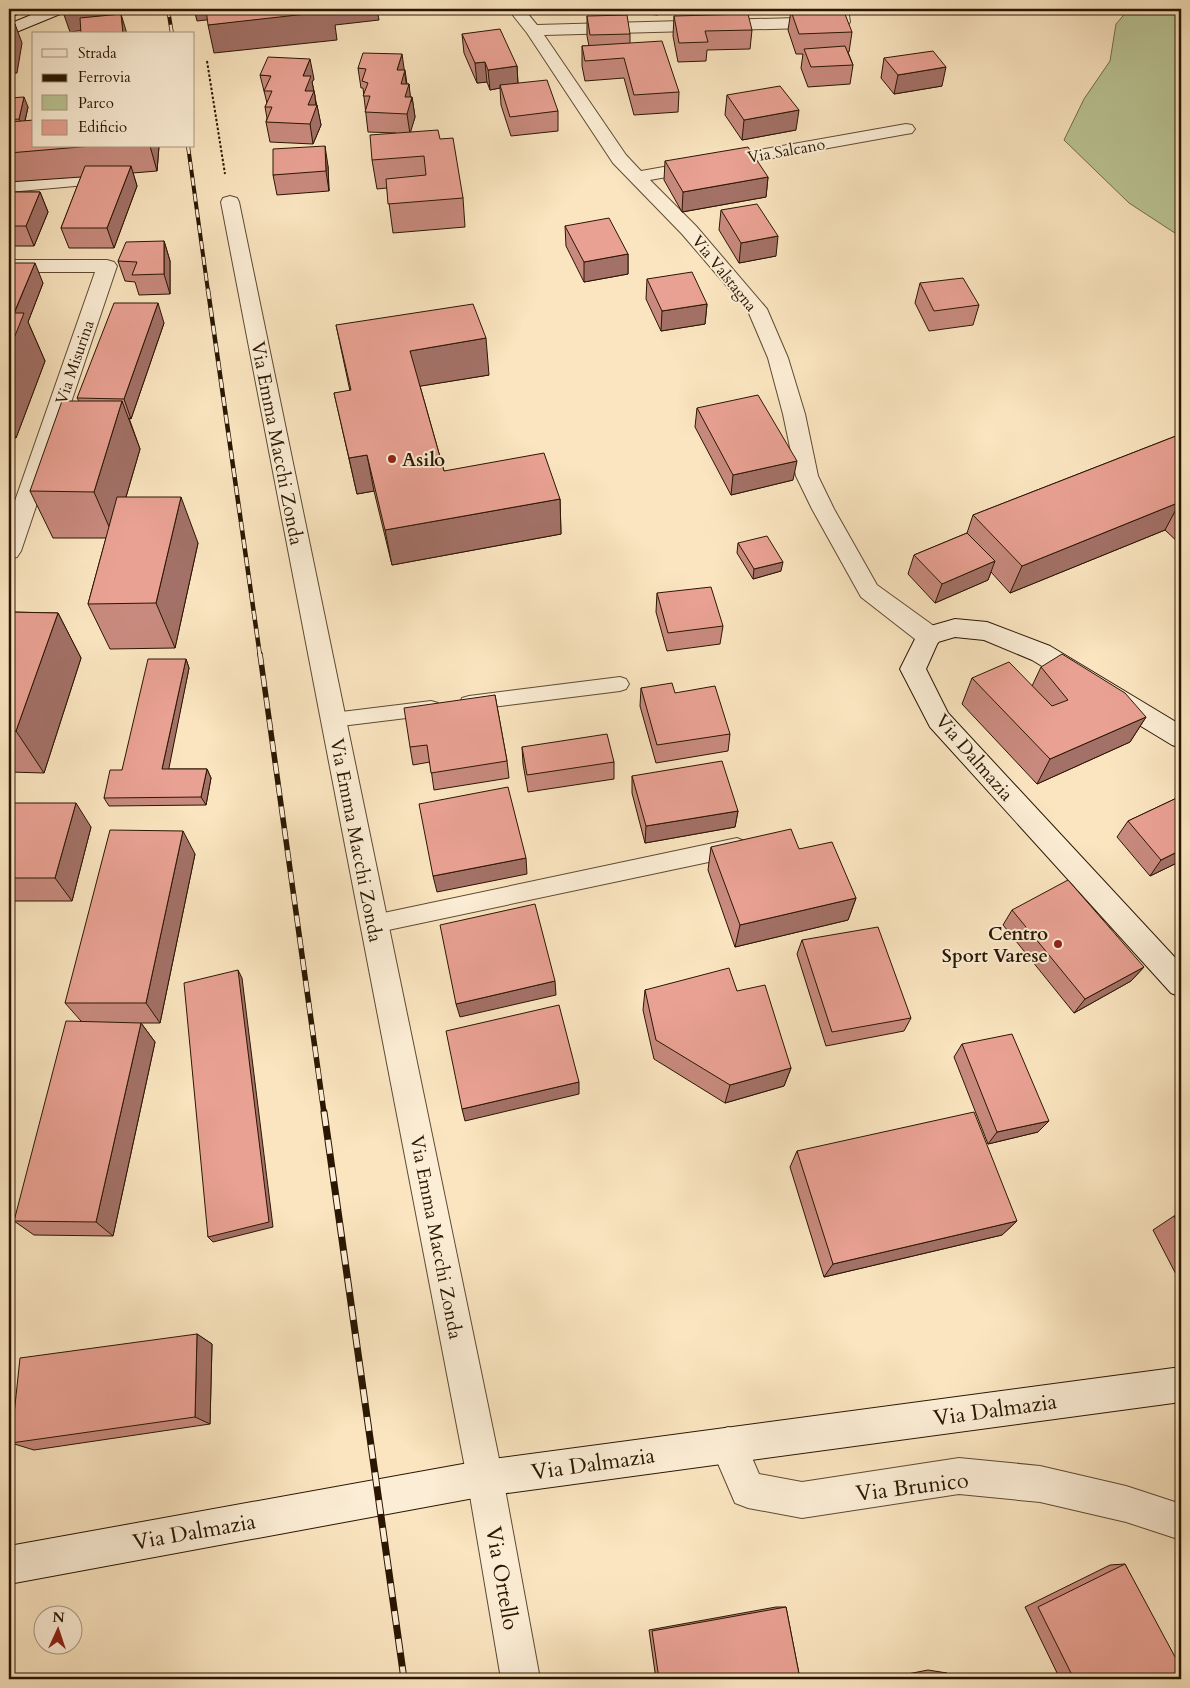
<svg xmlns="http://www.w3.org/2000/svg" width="1190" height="1688" font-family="Cardo,serif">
  <rect width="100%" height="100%" fill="#fae5c0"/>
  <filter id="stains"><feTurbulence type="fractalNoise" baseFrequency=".004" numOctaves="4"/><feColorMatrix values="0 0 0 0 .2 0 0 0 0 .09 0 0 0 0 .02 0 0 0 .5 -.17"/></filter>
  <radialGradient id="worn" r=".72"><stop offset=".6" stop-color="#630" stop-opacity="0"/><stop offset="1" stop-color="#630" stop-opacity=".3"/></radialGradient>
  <path fill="#bbc595" stroke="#726e4c" d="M1129,9H1181V237L1129,203L1064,140L1084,99L1110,61L1116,24Z"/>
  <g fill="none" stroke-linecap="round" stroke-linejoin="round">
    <defs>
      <path id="lane" d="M36,9H48L36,22H28L26,20Z
        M620,677L626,679L629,684L626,689L620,691L469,710L462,708L460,703L462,698L469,696Z
        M431,701L438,703L440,708L438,713L431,715L333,727L326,725L324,720L326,715L333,713Z
        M737,838L744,841L747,847L744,853L737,856L374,933L367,930L364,924L367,918L374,915Z"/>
      <path id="street" d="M508,9H524L537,25L833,17L832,9H848L850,22L848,25L842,27L544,35L626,155L641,171L906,124L912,125L915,129L912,133L906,134L650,180L696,226L767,309L788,358L805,414L818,476L834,509L877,585L938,629L941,636L938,643L929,645L920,643L861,597L812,509L796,476L783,414L768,358L748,311L682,234L613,163L527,33Z
        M102,174L108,175L111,179L108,183L9,192V181Z
        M230,196L237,198L239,202L503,1478L540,1679H501L467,1478L221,202L223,198Z
        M9,260H107L114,262L117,266L21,551L17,557L9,559V518L95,272H9Z
        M728,1427L741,1432L759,1474L802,1482L959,1458L1040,1466L1126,1486L1181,1504V1540L1126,1522L1040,1502L959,1494L802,1518L748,1508L735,1503L710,1445L715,1432Z"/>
      <path id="secondary" d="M46,9H67L65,12L9,35V24Z
        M955,619L987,622L1050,646L1181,725V748L1172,745L1032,660L984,640L955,637L938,642L926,669L948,713L1181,964V997L1171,993L930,727L900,669L920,629Z
        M1181,1367V1402L485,1496L9,1584V1546L485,1460Z"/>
    </defs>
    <use href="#lane" stroke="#5e4a32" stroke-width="2"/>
    <use href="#street" stroke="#5e4a32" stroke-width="2"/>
    <use href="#secondary" stroke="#2a1602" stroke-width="2"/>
    <path stroke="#2a1602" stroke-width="2" stroke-dasharray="2.5 2" stroke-linecap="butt" d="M207,61L225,174"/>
    <use href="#lane" fill="#fceed6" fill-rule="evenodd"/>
    <use href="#street" fill="#fceed6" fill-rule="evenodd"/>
    <use href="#secondary" fill="#fceed6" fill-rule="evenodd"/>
    <defs>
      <path id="rail-far3" d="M168,9L172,34
        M188,146L208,291"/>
      <path id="rail-far2" d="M208,290L260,656"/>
      <path id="rail-far1" d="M260,654L324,1113"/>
      <path id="rail" d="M324,1112L404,1679"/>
    </defs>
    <use href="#rail-far3" stroke="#2a1602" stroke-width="4"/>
    <use href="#rail-far2" stroke="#2a1602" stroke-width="4.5"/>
    <use href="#rail-far1" stroke="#2a1602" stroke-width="5.5"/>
    <use href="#rail" stroke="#2a1602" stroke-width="7"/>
    <use href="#rail-far3" stroke="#fceed6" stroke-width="2.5" stroke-dasharray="8" stroke-linecap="butt"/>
    <use href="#rail-far2" stroke="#fceed6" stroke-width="3" stroke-dasharray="9" stroke-linecap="butt"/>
    <use href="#rail-far1" stroke="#fceed6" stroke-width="4" stroke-dasharray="11" stroke-linecap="butt"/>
    <use href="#rail" stroke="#fceed6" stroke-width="5" stroke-dasharray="14" stroke-linecap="butt"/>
  </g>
  <path fill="#c88a7e" stroke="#2a1602" d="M585,9H660L658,15Z
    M791,11L852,32L849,52H848L853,65L850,84L808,87L801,68L803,54H796L788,30Z
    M587,16L630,34V43L679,92L678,112L634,115L624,78L585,81L582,66V46H589L587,36Z
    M674,16L752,30L750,49L707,50L706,61L678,62L673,36Z
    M462,34L517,66L518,83L558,111V131L511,136L501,105L500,88L490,90L487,82L477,83L464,53Z
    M884,58L942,86L894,94L881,78Z
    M358,68L405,70L407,84H409L410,97H412L415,117L410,132L440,139L463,198L465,227L393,233L387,188L377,189L372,160L396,133L368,132L363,88H361Z
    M260,75L314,79L312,82L315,96V97L321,125L313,144L270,142L266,122L267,118L265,107L267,103Z
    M727,95L796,130L742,140L725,115Z
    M9,98L28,107L25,121L34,146H159L157,171L133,173L137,186L114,248H69L61,228L81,177L9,182Z
    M665,161L768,177L766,197L682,212L664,180Z
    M328,166L329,191L277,195L273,175Z
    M9,192H40L48,212L34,246H9Z
    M721,210L776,256L739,263L719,230Z
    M565,226L628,254V274L584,282L566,246Z
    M164,241L170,261V294L139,295L135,282L125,281L118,261Z
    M9,263L43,283L28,322L45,361L16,438H9Z
    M647,279L707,304L705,324L661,331L646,299Z
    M920,283L979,305L973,325L929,331L915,303Z
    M164,323L131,419L129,418L140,449L126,497L198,543L175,648L110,649L88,604L106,538H53L30,491L79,401L77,398Z
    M336,325L489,375L420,386L444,471L560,499L561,534L392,565L374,491L357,494L334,393L350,391Z
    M697,408L793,480L731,495L695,427Z
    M1181,434V545L1165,530L1010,593L991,572L988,580L935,603L908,574L914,555L967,533L973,515Z
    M738,543L781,571L753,579L737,553Z
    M657,593L723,626L720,644L667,651L656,612Z
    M9,612L58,613L81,658L44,773L9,772Z
    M186,659L189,668L168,769H207L211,778L206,805L109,806L104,798L122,770Z
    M1041,667L1146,717L1130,742L1037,784L962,704L972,678L1032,686Z
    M641,688L675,693L730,734L728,751L656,763L640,706Z
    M495,695L507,761L509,778L434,790L430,762L413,765L410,747Z
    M522,747L614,762V779L528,792L523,764Z
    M632,776L738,811L735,827L645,843L632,793Z
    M1181,796V861L1150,876L1117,837L1128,821Z
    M9,803L91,827L72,901H9Z
    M711,847L856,898L848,920L735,947L708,870Z
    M195,854L160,1023H141L155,1042L113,1236L34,1235L14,1221L81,1021L65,1003Z
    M1012,910L1144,967L1131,981L1074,1013L1003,925Z
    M802,940L911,1018L904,1031L826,1046L797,954Z
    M645,990L737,991L791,1068L784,1086L725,1103L654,1059L643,1010Z
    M962,1044L1049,1121L1038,1132L988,1144L954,1057Z
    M797,1151L1017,1221L1002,1235L824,1277L790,1167Z
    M1181,1214V1284L1153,1230L1174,1216Z
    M197,1334L212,1344L210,1424L34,1450L11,1443Z
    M1125,1564L1181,1679H1060L1025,1607L1110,1565Z
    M776,1607H786L800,1679H656L649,1630Z
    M928,1670L947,1673L948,1679H882Z"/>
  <path fill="#a37167" stroke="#2a1602" d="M9,9H17L19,14L9,18Z
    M91,9H105L108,27L70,32L63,12Z
    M194,9H281V12L197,21Z
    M331,9H377L379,20L335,25L337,40L214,53L208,25Z
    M121,14L127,34H123Z
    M15,24L22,43L17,73L9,74V53Z
    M402,54L407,89L409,84L411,102L412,97L415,117L410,134L407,114L397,70Z
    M310,59L314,79L312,82L315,96V97L316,107L317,105L321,125L313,144L310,124L303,76Z
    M485,62L487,82L477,83L475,63Z
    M517,66L518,86L500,85V88L490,90L488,70Z
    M946,67L942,86L894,94L898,75Z
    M24,97L28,107L23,129L19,119Z
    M799,110L796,130L742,140L744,120Z
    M150,146H159L157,171Z
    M325,146L328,166L329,191L326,171Z
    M131,166L137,186L114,248L107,228Z
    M768,177L766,197L682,212L683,192Z
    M40,192L48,212L34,246L26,226Z
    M778,236L776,256L739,263L741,243Z
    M164,241L170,261V294L164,274Z
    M628,254V274L584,282V262Z
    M35,263L43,283L28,322L45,361L16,438L9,423V326Z
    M158,303L164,323L131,419L124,399Z
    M707,304L705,324L661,331L662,311Z
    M486,338L489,375L415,387L410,351Z
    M122,401L140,449L114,538L94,492Z
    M367,455L374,491L357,494L349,458Z
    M797,461L793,480L731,495L733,475Z
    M181,497L198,543L175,648L156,603Z
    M560,499L561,534L392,565L385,530Z
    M1180,502L1165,530L1010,593L1022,566Z
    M995,561L988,580L935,603L942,584Z
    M783,562L781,571L753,579L754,569Z
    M58,613L81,658L44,773L16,731Z
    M186,659L189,668L167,778L162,769Z
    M1146,717L1130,742L1037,784L1050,759Z
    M207,769L211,778L206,805L201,797Z
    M76,803L91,827L72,901L55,878Z
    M738,811L735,827L645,843L646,826Z
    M183,831L195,854L160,1023L146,1003Z
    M1181,850V861L1150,876L1161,860Z
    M526,858L527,874L437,892L433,876Z
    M856,898L848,920L735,947L740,925Z
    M1144,967L1131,981L1074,1013L1085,999Z
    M238,970L242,978L273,1227L213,1242L208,1237Z
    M555,981L556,995L460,1017L456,1004Z
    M141,1023L155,1042L113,1236L96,1222Z
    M791,1068L784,1086L725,1103L730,1085Z
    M579,1082V1094L465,1121L462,1109Z
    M1049,1121L1038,1132L988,1144L997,1132Z
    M1017,1221L1002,1235L824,1277L833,1264Z
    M197,1334L212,1344L210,1424L195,1417Z"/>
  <path fill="#e9a193" stroke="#2a1602" d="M63,9H91L63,12Z
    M206,9H332L333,11L208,25Z
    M843,9L852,32L799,34L791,11Z
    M121,14L123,34H81L80,18Z
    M748,14L752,30L705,31L708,42L679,43L674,16Z
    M627,15L630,34L590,35L587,16Z
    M9,24H15L9,53Z
    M500,29L517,66L488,70L485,62L475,63L462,34Z
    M662,41L679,92L634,95L624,58L585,61L582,46Z
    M845,46L853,65L811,67L804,49Z
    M933,51L946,67L898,75L884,58Z
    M363,53L402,54L397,70H405L401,84H409L405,97H412L407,114L365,112L370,96H363L368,83L362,81L366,69L358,68Z
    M268,57L310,59L303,76H311L305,91H314L308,105H317L310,124L266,122L272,107H265L272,91H264L271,76L260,75Z
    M547,80L558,111L510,117L500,85Z
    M780,86L799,110L744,120L727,95Z
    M24,97L19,119L9,120V98Z
    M34,120V146H92L9,153V122Z
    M438,130L440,139L453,138L463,198L388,204L386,179L426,175L424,156L372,160L370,135Z
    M325,146L326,171L273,175V149Z
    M748,147L768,177L683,192L665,161Z
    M85,166H131L107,228H61Z
    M9,192H40L26,226H9Z
    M757,204L778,236L741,243L721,210Z
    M609,218L628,254L584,262L565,226Z
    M164,241V274L132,275L137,262L118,261L126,242Z
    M9,263H35L14,313H9Z
    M692,272L707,304L662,311L647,279Z
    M963,278L979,305L934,311L920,283Z
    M114,303H158L124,399L77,398Z
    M473,304L486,338L410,351L444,471L544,453L560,499L385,530L367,455L349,458L334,393L351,390L336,325Z
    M9,313H24L9,351Z
    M758,395L797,461L733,475L697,408Z
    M62,401H122L94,492L30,491Z
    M1181,434V504L1180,502L1022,566L973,515Z
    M117,497H181L156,603L88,604Z
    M967,533L995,561L942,584L914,555Z
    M767,536L783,562L754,569L738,543Z
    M711,587L723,626L668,633L657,593Z
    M9,612L58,613L16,731H9Z
    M1062,654L1125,693L1146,717L1050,759L972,678L1009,662L1052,706L1068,700L1041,667Z
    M148,659H186L162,769H207L201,797L104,798L110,770H122Z
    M672,683L675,693L715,686L730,734L657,745L641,688Z
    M495,695L507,761L431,773L427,745L410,747L404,708Z
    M607,734L614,762L527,775L522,747Z
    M722,761L738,811L646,826L632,776Z
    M508,787L526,858L433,876L419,804Z
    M1181,796V850L1161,860L1128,821Z
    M9,803H76L55,878H9Z
    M791,829L799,849L832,842L856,898L740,925L711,847Z
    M110,830L183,831L146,1003H65Z
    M1068,880L1144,967L1085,999L1012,910Z
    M535,904L555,981L456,1004L440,925Z
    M878,927L911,1018L832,1032L802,940Z
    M729,968L737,991L765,985L791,1068L730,1085L656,1040L645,990Z
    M238,970L269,1222L208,1237L184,983Z
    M559,1005L579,1082L462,1109L446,1031Z
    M66,1021L141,1023L96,1222L14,1221Z
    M1012,1034L1049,1121L997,1132L962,1044Z
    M974,1112L1017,1221L833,1264L797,1151Z
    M1181,1214V1230L1174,1216Z
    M197,1334L195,1417L11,1443L20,1358Z
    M1125,1564L1181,1668V1679H1074L1038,1607Z
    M786,1607L800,1679H659L652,1631Z
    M947,1673L948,1679H917Z"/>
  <g fill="#8f2418" stroke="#fceed6" stroke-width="2">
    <circle cx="392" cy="459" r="5"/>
    <circle cx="1058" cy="944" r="5"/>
  </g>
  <g text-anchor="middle" stroke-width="4" stroke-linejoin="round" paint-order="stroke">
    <g font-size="16" fill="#2a1602" stroke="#fceed6">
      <text transform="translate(786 150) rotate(-10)" y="6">Via Salcano</text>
      <text transform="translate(725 273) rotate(51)" y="6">Via Valstagna</text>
      <text transform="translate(74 362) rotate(-71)" y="6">Via Misurina</text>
    </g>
    <g font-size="19" fill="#2a1602" stroke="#fceed6">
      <text transform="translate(278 443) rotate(79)" y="7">Via Emma Macchi Zonda</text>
      <text transform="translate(975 757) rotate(49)" y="7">Via Dalmazia</text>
      <text transform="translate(357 840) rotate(79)" y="7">Via Emma Macchi Zonda</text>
      <text transform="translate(437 1237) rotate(79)" y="7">Via Emma Macchi Zonda</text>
    </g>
    <g font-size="19" font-weight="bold" fill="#2a1602" stroke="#fceed6" text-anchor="start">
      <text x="402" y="466">Asilo</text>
      <text x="1048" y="940" text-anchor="end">Centro<tspan x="1048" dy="22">Sport Varese</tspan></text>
    </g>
    <g font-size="22" fill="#2a1602" stroke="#fceed6">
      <text transform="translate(995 1409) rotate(-8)" y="8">Via Dalmazia</text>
      <text transform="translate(593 1463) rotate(-8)" y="8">Via Dalmazia</text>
      <text transform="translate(912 1486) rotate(-7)" y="8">Via Brunico</text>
      <text transform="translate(194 1531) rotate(-10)" y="8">Via Dalmazia</text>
      <text transform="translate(503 1578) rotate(80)" y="8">Via Ortello</text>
    </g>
  </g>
  <rect width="1190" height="1688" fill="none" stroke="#fae5c0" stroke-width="30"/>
  <rect x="10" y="10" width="1170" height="1668" fill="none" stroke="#2a1602" stroke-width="2.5"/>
  <rect x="15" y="15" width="1160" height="1658" fill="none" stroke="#2a1602"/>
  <rect x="32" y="32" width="162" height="115" fill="#fceed6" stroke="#a89881"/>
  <rect x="42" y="49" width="25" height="8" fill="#fceed6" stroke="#a89881"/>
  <text x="78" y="58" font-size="15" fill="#2a1602">Strada</text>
  <rect x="42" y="74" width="25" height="8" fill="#2a1602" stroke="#a89881"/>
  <text x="78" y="82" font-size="15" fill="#2a1602">Ferrovia</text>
  <rect x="42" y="95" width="25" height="15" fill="#bbc595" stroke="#a89881"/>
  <text x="78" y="108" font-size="15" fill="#2a1602">Parco</text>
  <rect x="42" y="120" width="25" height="15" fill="#e9a193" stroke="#a89881"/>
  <text x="78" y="132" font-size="15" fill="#2a1602">Edificio</text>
  <g transform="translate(58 1630) rotate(3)"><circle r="24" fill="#fceed6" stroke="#a89881"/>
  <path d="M0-4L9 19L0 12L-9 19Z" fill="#8f2418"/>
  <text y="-8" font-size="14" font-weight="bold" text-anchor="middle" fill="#2a1602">N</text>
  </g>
  <rect width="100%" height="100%" filter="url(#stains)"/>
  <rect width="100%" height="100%" fill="url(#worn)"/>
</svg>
